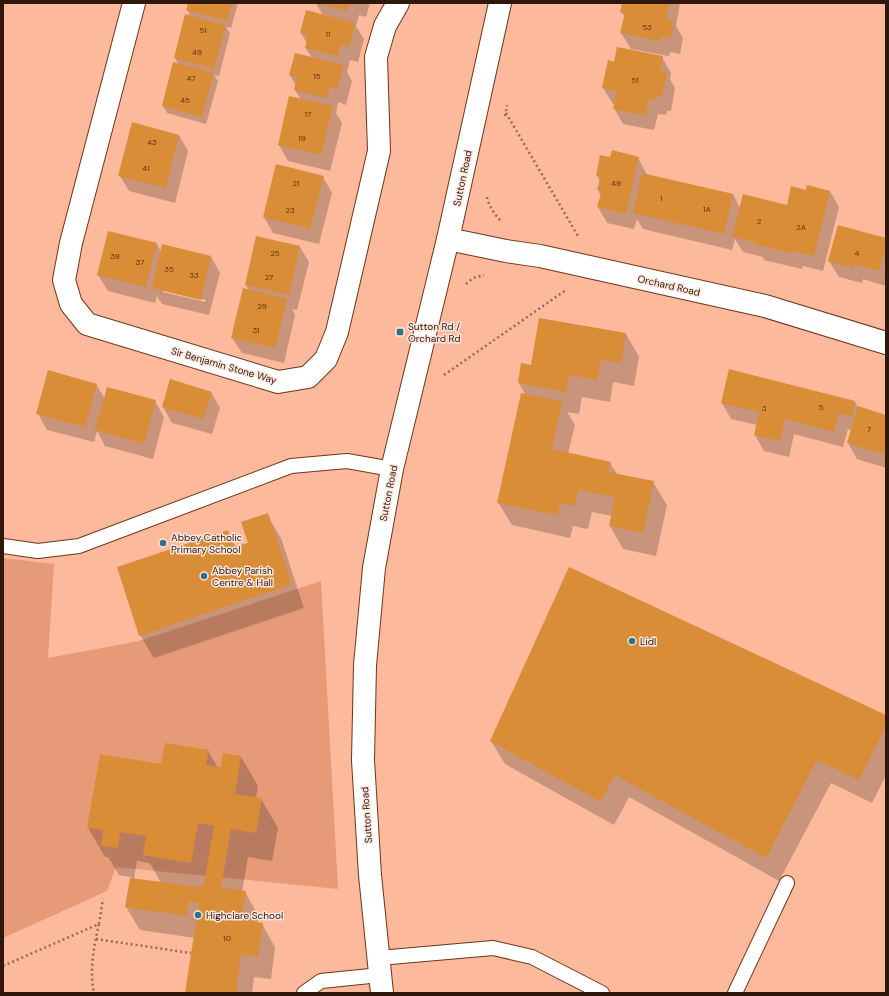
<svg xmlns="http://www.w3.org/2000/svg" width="889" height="996" font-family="'DM Sans',sans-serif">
  <rect width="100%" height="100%" fill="#fcb99b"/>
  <path fill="#e79a77" d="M3,558L54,564L48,658L139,641L321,581L338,889L116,867L107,891L3,938Z"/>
  <path fill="#0003" fill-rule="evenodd" d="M189,3H238L231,28L226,27L230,33L219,76L214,75L218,81L206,124L167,113L163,106L178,64L175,58L191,17L187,10Z
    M316,3H370L366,17L359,15L356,26L364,39L358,62L350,60L347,72L352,81L346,105L338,102L336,113L342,123L330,171L288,161L279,145L301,100L295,90L296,86L290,75L312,58L306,48L307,43L301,33L323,16Z
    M623,3H680L676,26L683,38L680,54L670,52L669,56L631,49L621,33L625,17L621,12Z
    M662,57L671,73L670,79L675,88L671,111H667L666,115L658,114L654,130L623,124L614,108L615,104H613L603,88L615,63Z
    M179,135L188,151L175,203L129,191L120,176Z
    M611,158H638L647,175L733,194L740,208L787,206L807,191H830L839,207L823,271L803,266L802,269L764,260L763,257L743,252L735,239L732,250L643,229L637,219L634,229L607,223L598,207L601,196L598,190L600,181L597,176Z
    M276,165L323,177L332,193L319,244L273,233L264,217Z
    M109,232L157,244L161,252L211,257L220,273L209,315L162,304L157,296L155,303L108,291L98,275ZM163,290L206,300L205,302L163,292Z
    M886,239V286L863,279L862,283L839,277L829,261Z
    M300,247L309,262L297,310L292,309L295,315L284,363L242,353L232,338L249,291L246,285Z
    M626,334L639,357L634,386L613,382L610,402L582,397L579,414L567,412L575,425L568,454L610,463L617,474L653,482L667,505L656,556L623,549L610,526L612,516L592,512L588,529L573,526L570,538L512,525L498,502L525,394L519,383L522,364L532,366Z
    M96,384L105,399L155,401L164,417L153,459L105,446L97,431L94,442L47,430L38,414Z
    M211,392L220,408L212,434L172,423L163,407Z
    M855,402L858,407L886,416V468L857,459L848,443L852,430L848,429L843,447L794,434L789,457L764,451L755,435L757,425L731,419L722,403Z
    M267,515L281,538L304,608L154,658L140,635L227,531L236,547L249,543Z
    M886,716V775L872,803L831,783L779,881L629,797L614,825L505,764L491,741Z
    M208,751L218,768L222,769L241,757L258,786L256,798L261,799L278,828L272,861L248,857L242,892H245L258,915L257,924H262L275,947L271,979L254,977L252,993H187L195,938L140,930L126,907L131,877L119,875L108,857H105L88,828L162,765ZM137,861L150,863L161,883L134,879Z"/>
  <path fill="#d98d36" d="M188,3H232L227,21L186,10Z
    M319,3H349L347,11Z
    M622,3H669L666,19L674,21L671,38L661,36L660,41L620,33L625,13L620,12Z
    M306,10L355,23L349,47L341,45L338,56L305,48L308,35L300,33Z
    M185,14L226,25L214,69L174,58Z
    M617,47L663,56L660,70L667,71L662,96L658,95L657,100L649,99L645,115L613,109L617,91L602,88L608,60L614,62Z
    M295,53L344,65L337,89L330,87L327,98L294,90L297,77L289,75Z
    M173,62L214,73L202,117L162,106Z
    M289,96L333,106L321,155L278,145Z
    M132,122L179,135L166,188L118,176Z
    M612,150L639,157L626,214L597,207L602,190H597L601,176H596L600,155L610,157Z
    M276,164L324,176L310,229L263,217Z
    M642,173L733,194L724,234L633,213Z
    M807,185L830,191L814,256L794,251L793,254L754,244V242L732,237L743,194L787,205L791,186L806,190Z
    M838,225L886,238V245L879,271L854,264L853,268L828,261Z
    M108,231L157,243L146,287L97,275Z
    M256,236L300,246L289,295L245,285Z
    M162,244L211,256L201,300L152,288Z
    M243,288L287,299L275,348L231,338Z
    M539,318L626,333L621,363L601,360L597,380L569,375L566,392L518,383L521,363L531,365Z
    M729,369L855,401L852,417L839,413L834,432L785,419L780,441L754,435L759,412L721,403Z
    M48,370L97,384L85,427L36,414Z
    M170,379L212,392L203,419L162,407Z
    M107,387L156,400L144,444L95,430Z
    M521,393L562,401L552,449L611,462L608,472L654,481L643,533L609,526L615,497L579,490L575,506L560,503L558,515L497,503Z
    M858,406L886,415V455L847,443Z
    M268,513L292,584L139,636L117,567L228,530L233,547L248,543L241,522Z
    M569,567L886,715V726L859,780L817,760L766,858L615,775L601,802L490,741Z
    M165,743L209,750L206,765L221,767L223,753L241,756L235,794L262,798L256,833L231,829L221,888L246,891L241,920L263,923L258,957L241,954L236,993H185L199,903L189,901L187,916L125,907L130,878L201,887V885H204L214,826L198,823L191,863L143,855L146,836L120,832L118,848L101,846L103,830L87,828L100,754L161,764Z"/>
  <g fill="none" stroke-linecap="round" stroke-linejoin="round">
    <defs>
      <path id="service" d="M3,546L38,551L79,546L291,466L347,461L392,469
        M379,958L493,948L532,957L602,993
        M304,993L321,981L380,975
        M735,993L787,883"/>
      <path id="minor" d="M134,3L71,243L64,280L71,304L87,324L278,382L308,377L326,359L337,332L379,151L376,57L385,26L398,3
        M448,239L506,251L540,256L765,306L886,343"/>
      <path id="primary" d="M382,993L370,875L363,760L365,665L374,568L392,469L448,239L500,3"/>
    </defs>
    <use href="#service" stroke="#6d361a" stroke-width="16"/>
    <use href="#minor" stroke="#6d361a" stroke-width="24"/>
    <use href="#primary" stroke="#6d361a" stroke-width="24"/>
    <path stroke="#976954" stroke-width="2.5" stroke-dasharray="2 3" stroke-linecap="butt" d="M506,113L578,236
      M505,116L507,105
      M487,197C489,206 494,214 501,221
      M466,284L473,278L484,275
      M444,375L566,290
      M99,924L103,899
      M96,939L191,953
      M3,966L99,924C94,945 89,971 94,993"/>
    <use href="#service" stroke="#fff" stroke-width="14"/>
    <use href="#minor" stroke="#fff" stroke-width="22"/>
    <use href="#primary" stroke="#fff" stroke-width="22"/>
  </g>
  <g fill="#337087" stroke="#fbe6dd" stroke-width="1.5">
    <rect x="396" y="328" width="8" height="8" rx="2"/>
    <circle cx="163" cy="543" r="4"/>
    <circle cx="204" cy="576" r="4"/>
    <circle cx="632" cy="641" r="4"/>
    <circle cx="198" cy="915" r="4"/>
  </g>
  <g text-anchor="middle" stroke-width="3" stroke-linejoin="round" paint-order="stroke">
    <g font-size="8" fill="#5a3416">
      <text x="647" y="30">53</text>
      <text x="203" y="33">51</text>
      <text x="328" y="37">11</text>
      <text x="197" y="55">49</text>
      <text x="317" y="79">15</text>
      <text x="191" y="81">47</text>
      <text x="635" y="83">51</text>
      <text x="185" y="103">45</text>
      <text x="308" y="117">17</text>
      <text x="302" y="141">19</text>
      <text x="152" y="145">43</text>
      <text x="146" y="171">41</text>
      <text x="296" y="186">21</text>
      <text x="616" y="186">49</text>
      <text x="661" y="201">1</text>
      <text x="707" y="212">1A</text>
      <text x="290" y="213">23</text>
      <text x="759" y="224">2</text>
      <text x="801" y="230">2A</text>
      <text x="275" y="256">25</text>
      <text x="857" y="256">4</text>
      <text x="115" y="259">39</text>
      <text x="140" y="265">37</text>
      <text x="169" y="272">35</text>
      <text x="194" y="278">33</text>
      <text x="269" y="280">27</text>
      <text x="262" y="309">29</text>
      <text x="256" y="333">31</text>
      <text x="821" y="410">5</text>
      <text x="764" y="411">3</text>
      <text x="869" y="432">7</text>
      <text x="227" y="941">10</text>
    </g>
    <g font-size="10" fill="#30170c" stroke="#fbe6dd">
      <text transform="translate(462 178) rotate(-78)" y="4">Sutton Road</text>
      <text transform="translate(669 285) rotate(13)" y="4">Orchard Road</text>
      <text transform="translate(224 365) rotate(16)" y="4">Sir Benjamin Stone Way</text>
      <text transform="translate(388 493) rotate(-79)" y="4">Sutton Road</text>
      <text transform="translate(366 815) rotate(-94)" y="4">Sutton Road</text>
    </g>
    <g font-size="10" fill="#30170c" stroke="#fbe6dd" text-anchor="start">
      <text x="408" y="330">Sutton Rd /<tspan x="408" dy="12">Orchard Rd</tspan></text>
      <text x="171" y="541">Abbey Catholic<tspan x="171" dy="12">Primary School</tspan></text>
      <text x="212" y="574">Abbey Parish<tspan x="212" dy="12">Centre &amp; Hall</tspan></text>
      <text x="640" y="645">Lidl</text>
      <text x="206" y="919">Highclare School</text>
    </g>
  </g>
  <rect width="889" height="996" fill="none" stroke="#30170c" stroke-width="8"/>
</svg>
